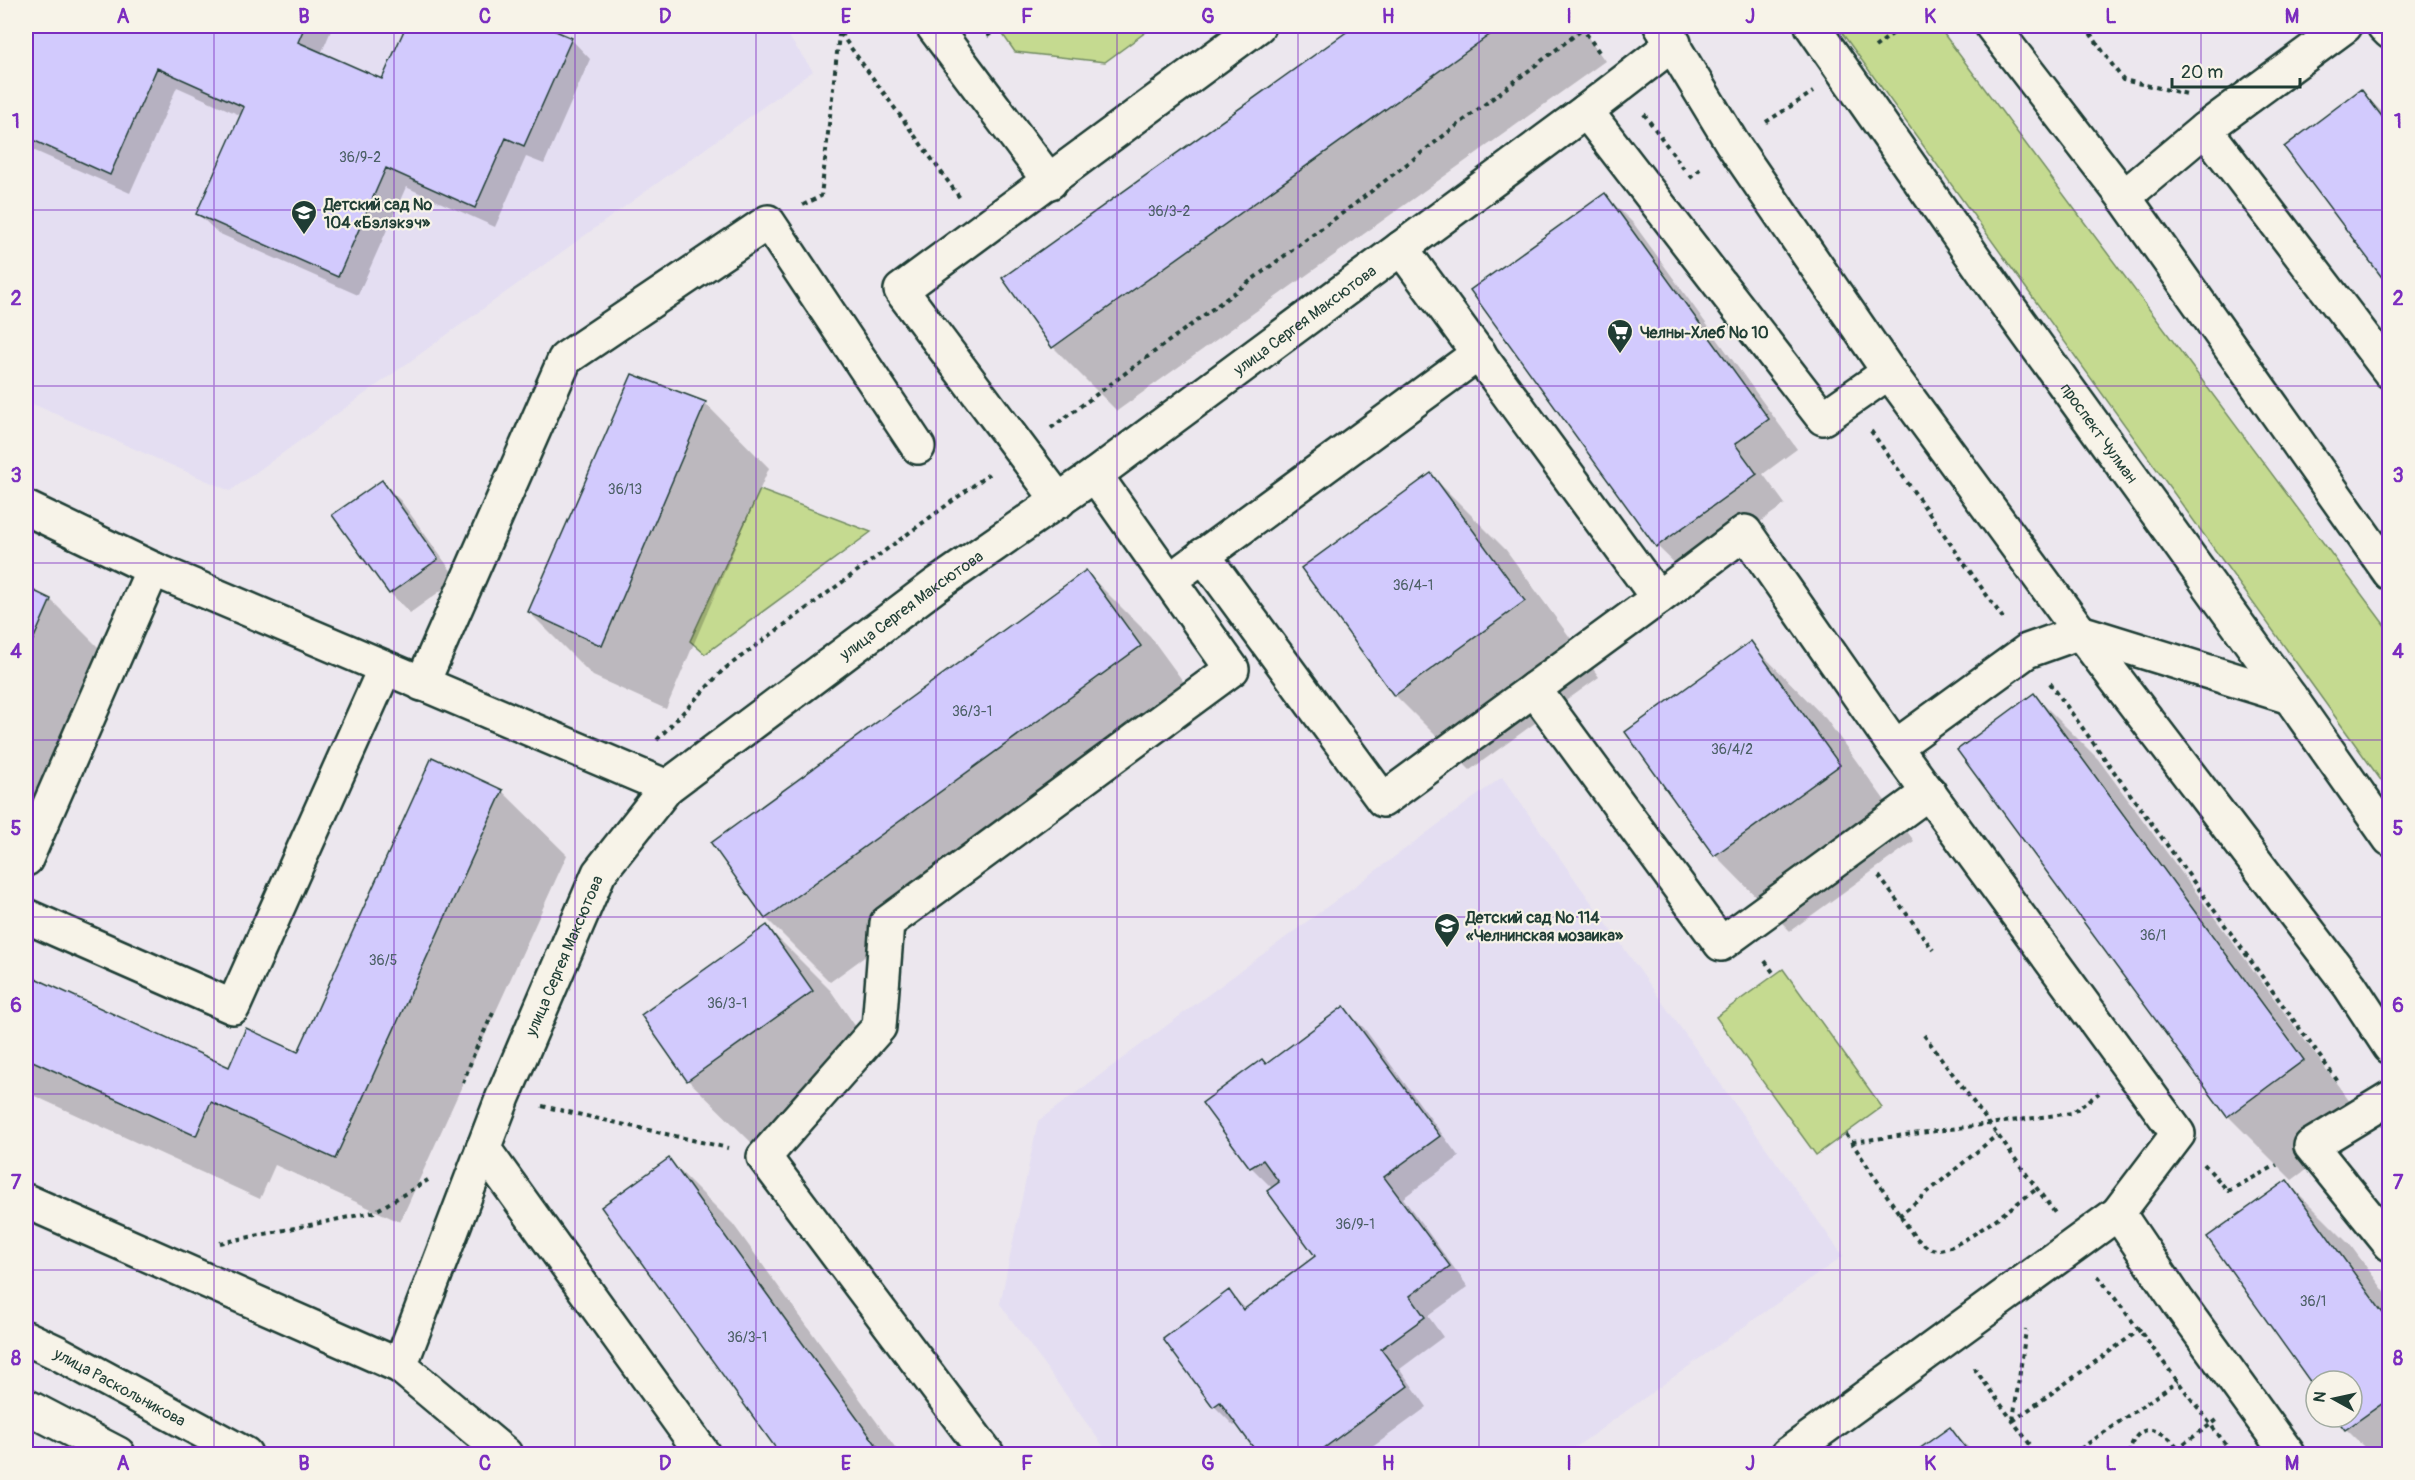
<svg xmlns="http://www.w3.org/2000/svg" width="2415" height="1480" font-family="Pangolin,sans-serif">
  <rect width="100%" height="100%" fill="#ece7ee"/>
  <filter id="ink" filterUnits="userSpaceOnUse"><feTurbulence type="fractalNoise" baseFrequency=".0167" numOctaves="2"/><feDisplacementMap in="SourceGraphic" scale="12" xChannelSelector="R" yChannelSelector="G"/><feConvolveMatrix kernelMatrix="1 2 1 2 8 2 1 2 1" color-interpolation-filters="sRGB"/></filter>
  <g filter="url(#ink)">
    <path fill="#e4def2" d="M26,26H781L813,71L230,491L26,401Z
      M1502,777L1843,1256L1566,1454H1109L1000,1304L1038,1121Z"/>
    <path fill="#c5da90" stroke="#728c62" stroke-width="1.5" d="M997,26H1154L1105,62L1015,52Z
      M1837,26H1938L2389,631L2390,786L2388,790Z
      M760,490L871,532L705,654L690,641Z
      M1783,969L1882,1107L1816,1155L1716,1017Z"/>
    <path fill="#0003" d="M26,26H333L321,54L383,81L407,26H541L571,39L590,59L544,164L526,157L495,227L406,187L358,295L218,233L198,214L242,116L177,87L130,193L26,147Z
      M1358,26H1580L1605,61L1117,411L1053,347L1004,278Z
      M2361,91L2390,120V285Z
      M1605,195L1634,224L1797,449L1763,474L1785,504L1687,575L1657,546Z
      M705,403L769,468L666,709L593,676L529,612Z
      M1431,475L1506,550L1599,677L1470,770L1395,695Z
      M382,482L401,501L457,579L410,613L390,593Z
      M1086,572L1150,636L1204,710L830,982L766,918Z
      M26,589L51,600L115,664L26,861Z
      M1751,643L1826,719L1914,841L1790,931L1715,855Z
      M2034,695L2098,759L2367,1125L2292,1180L2228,1116Z
      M502,791L567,855L400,1222L275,1165L260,1199L26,1092V976L229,1069L299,1054Z
      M767,927L831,991L876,1056L753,1144L688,1080Z
      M1344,1008L1364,1028L1459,1157L1403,1198L1468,1287L1428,1316L1443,1337L1400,1369L1427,1407L1363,1454H1259L1237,1424L1234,1426L1214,1406L1229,1292L1246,1309L1317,1257L1273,1189L1251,1167L1204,1103L1267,1065Z
      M669,1160L733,1224L900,1454H781L603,1208Z
      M2287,1182L2351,1246L2390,1299V1454H2371L2346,1429L2337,1417H2352V1381H2316V1388Z
      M1950,1429L1975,1454H1915Z"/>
    <path fill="#d2cafd" stroke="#1f3d34" stroke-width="1.5" d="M26,26H305L298,42L382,79L406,26H544L572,38L524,146L506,138L475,208L386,168L338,277L196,214L244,107L157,68L110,175L26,137Z
      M1355,26H1502L1052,348L1002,278Z
      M2361,89L2390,127V288L2284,147Z
      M1605,193L1769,419L1735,444L1757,474L1656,547L1470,290Z
      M632,374L706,402L602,646L528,612Z
      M1431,473L1525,601L1394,696L1301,568Z
      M382,480L438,559L389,594L332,515Z
      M1086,570L1141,646L765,919L711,843Z
      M26,587L51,599L26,656Z
      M1751,641L1840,765L1714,856L1625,732Z
      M2034,693L2304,1060L2227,1117L1957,750Z
      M432,757L503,790L335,1159L211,1102L196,1136L26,1058V974L229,1067L246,1028L298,1052Z
      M767,925L813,991L687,1081L641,1015Z
      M1344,1006L1440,1136L1384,1177L1450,1266L1410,1296L1425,1317L1381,1349L1408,1386L1316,1454H1258L1220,1402L1213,1407L1163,1339L1229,1290L1243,1310L1315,1256L1267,1191L1279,1182L1263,1160L1250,1168L1202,1103L1262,1059L1266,1064Z
      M669,1158L764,1290L883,1454H780L601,1207Z
      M2287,1180L2390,1323V1398L2345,1430L2335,1417H2352V1381H2316V1390L2207,1237Z
      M1950,1427L1970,1454H1912Z"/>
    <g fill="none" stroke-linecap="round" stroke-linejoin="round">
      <defs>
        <g id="minor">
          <path d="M933,26L1050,182"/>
          <path d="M1661,26L1732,143L1889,372L2080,632L2350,986L2390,1047"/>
          <path d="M2384,26L2390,32"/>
          <path d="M1586,111L1823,418L1889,372"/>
          <path d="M2205,129L2390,372"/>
          <path d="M2124,197L2205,129L2345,26"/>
          <path d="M1401,248L1658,598L1745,532L1895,747L2178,1134L2118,1213L1788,1454"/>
          <path d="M1059,501L901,290L1258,26"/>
          <path d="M26,508L153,569L667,787"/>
          <path d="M1203,555L1383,800L1658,598"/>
          <path d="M1185,569L1479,353"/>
          <path d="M422,684L565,359L768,222L918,447"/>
          <path d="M1534,689L1721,944L1929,792"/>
          <path d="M1895,747L2027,651L2080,632L2290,697"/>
          <path d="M26,859L153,569"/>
          <path d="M26,916L233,1007L385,668"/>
          <path d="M2390,1098L2311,1146L2390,1244"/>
          <path d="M483,1148L703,1454"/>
          <path d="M26,1201L400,1366L505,1454"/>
          <path d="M2118,1213L2178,1302L2288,1454"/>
          <path id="s1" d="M26,1338L58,1353L245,1454"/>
          <path id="s2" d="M400,1366L503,1097L599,873L667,787L936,585L1095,475L1586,111L1674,43"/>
          <path d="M26,1406L118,1454"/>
          <path d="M987,1454L764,1157L879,1027L887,923L1232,669L1095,475"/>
        </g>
        <g id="major">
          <path id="s3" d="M1812,26L2000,295L2290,697L2390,839"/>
          <path d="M1992,26L2124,197L2390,573"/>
        </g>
      </defs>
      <use href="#minor" stroke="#1f3d34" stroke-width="38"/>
      <use href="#major" stroke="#1f3d34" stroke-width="38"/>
      <path stroke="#1f3d34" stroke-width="4" stroke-dasharray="4.5 4.5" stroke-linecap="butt" d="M835,26L960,198
        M1581,26L1599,52
        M2085,26L2123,80L2187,94
        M987,36L1002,26
        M1875,47L1903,26
        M1644,114L1684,169
        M1766,122L1813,92
        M1690,178L1701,168
        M803,205L821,196L840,26
        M1051,428L1356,203L1583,29
        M1871,431L2005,621
        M2050,683L2339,1083
        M657,740L723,670L989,474
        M1879,876L1933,950
        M1765,961L1775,975
        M1924,1035L2055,1213
        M463,1083L475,1051L493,1013
        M542,1106L728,1148
        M1846,1134L1914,1236C1921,1242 1928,1250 1938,1250C1960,1250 2016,1203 2037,1189
        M1852,1142L2072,1113L2099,1093
        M2204,1164L2228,1191L2277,1165
        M1899,1216L1997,1135
        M220,1243L374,1212L428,1180
        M2098,1276L2233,1454
        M1974,1368L2037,1454
        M2013,1420L2026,1330
        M2013,1421L2141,1329
        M2073,1454L2178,1381
        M2129,1454C2135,1421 2161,1425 2178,1448L2177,1454
        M2169,1454L2217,1420"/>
      <use href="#minor" stroke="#f7f3e8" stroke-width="33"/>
      <use href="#major" stroke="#f7f3e8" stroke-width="33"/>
    </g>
  </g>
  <path fill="none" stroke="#7b2cbf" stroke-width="1.5" stroke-opacity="0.55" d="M214,26V1454M394,26V1454M575,26V1454M756,26V1454M936,26V1454M1117,26V1454M1298,26V1454M1479,26V1454M1659,26V1454M1840,26V1454M2021,26V1454M2201,26V1454M26,210H2390M26,386H2390M26,563H2390M26,740H2390M26,917H2390M26,1094H2390M26,1270H2390"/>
  <defs>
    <symbol id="school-pin" viewBox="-11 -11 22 30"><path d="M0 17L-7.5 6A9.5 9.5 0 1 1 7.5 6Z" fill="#1f3d34" stroke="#f7f3e8"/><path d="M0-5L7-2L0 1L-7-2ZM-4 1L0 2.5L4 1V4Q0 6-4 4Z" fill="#fff"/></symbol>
    <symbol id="supermarket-pin" viewBox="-11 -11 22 30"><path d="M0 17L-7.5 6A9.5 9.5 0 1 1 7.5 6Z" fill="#1f3d34" stroke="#f7f3e8"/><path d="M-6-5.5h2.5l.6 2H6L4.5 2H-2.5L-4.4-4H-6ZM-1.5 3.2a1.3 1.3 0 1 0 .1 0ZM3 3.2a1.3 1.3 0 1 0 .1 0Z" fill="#fff"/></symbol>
  </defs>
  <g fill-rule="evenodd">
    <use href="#school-pin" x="289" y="198" width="30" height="40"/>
    <use href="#supermarket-pin" x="1605" y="317" width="30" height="40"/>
    <use href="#school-pin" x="1432" y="911" width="30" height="40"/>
  </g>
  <g text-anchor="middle" stroke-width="4.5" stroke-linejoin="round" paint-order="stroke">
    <g font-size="14" fill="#4c6066">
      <text x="360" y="162">36/9-2</text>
      <text x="1169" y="216">36/3-2</text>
      <text x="625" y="494">36/13</text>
      <text x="1413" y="590">36/4-1</text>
      <text x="972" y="716">36/3-1</text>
      <text x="1732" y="754">36/4/2</text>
      <text x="2153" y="940">36/1</text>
      <text x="383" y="965">36/5</text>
      <text x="727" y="1008">36/3-1</text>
      <text x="1355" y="1229">36/9-1</text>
      <text x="2313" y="1306">36/1</text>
      <text x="747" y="1342">36/3-1</text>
    </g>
    <g font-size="16" font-weight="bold" fill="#1f3d34" stroke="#f7f3e8" text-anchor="start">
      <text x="324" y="210">Детский сад №<tspan x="324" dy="18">104 «Бэлэкэч»</tspan></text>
      <text x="1640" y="338">Челны-Хлеб № 10</text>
      <text x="1466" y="923">Детский сад № 114<tspan x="1466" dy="18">«Челнинская мозаика»</tspan></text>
    </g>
    <g font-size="16" fill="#1f3d34" stroke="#f7f3e8">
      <text dy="6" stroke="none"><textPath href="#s2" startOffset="1432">улица Сергея Максютова</textPath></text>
      <text dy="6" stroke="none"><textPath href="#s3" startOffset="498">проспект Чулман</textPath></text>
      <text dy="6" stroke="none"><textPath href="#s2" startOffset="946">улица Сергея Максютова</textPath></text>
      <text dy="6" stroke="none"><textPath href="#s2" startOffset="442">улица Сергея Максютова</textPath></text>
      <text dy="6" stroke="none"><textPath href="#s1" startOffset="106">улица Раскольникова</textPath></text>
    </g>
  </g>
  <rect width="2415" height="1480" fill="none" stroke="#f7f3e8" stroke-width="66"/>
  <g transform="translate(2334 1399) rotate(278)"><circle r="28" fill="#f7f3e8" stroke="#a1aaa0" stroke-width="1.5"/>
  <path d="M0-4.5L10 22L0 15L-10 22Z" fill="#1f3d34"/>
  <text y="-9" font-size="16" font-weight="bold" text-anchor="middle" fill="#1f3d34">N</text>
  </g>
  <path d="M2172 78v9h128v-9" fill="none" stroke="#1f3d34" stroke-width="3"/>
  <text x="2181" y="78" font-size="18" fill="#1f3d34" stroke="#f7f3e8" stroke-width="4.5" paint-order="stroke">20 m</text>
  <rect x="33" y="33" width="2349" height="1414" fill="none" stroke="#7b2cbf" stroke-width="2"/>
  <g font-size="20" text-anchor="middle" font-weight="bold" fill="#7b2cbf">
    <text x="123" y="23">A</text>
    <text x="304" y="23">B</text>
    <text x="485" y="23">C</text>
    <text x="665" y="23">D</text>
    <text x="846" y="23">E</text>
    <text x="1027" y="23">F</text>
    <text x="1208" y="23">G</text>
    <text x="1388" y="23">H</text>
    <text x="1569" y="23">I</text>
    <text x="1750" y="23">J</text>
    <text x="1930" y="23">K</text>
    <text x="2111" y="23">L</text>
    <text x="2292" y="23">M</text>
    <text x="16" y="128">1</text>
    <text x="2398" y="128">1</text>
    <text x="16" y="305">2</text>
    <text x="2398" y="305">2</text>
    <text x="16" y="482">3</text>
    <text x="2398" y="482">3</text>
    <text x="16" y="658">4</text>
    <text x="2398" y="658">4</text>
    <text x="16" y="835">5</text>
    <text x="2398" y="835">5</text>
    <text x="16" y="1012">6</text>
    <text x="2398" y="1012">6</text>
    <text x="16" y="1189">7</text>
    <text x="2398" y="1189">7</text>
    <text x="16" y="1365">8</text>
    <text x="2398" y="1365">8</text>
    <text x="123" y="1470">A</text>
    <text x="304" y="1470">B</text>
    <text x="485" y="1470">C</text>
    <text x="665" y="1470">D</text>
    <text x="846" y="1470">E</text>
    <text x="1027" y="1470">F</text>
    <text x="1208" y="1470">G</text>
    <text x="1388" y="1470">H</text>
    <text x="1569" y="1470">I</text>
    <text x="1750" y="1470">J</text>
    <text x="1930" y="1470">K</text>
    <text x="2111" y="1470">L</text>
    <text x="2292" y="1470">M</text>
  </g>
</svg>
